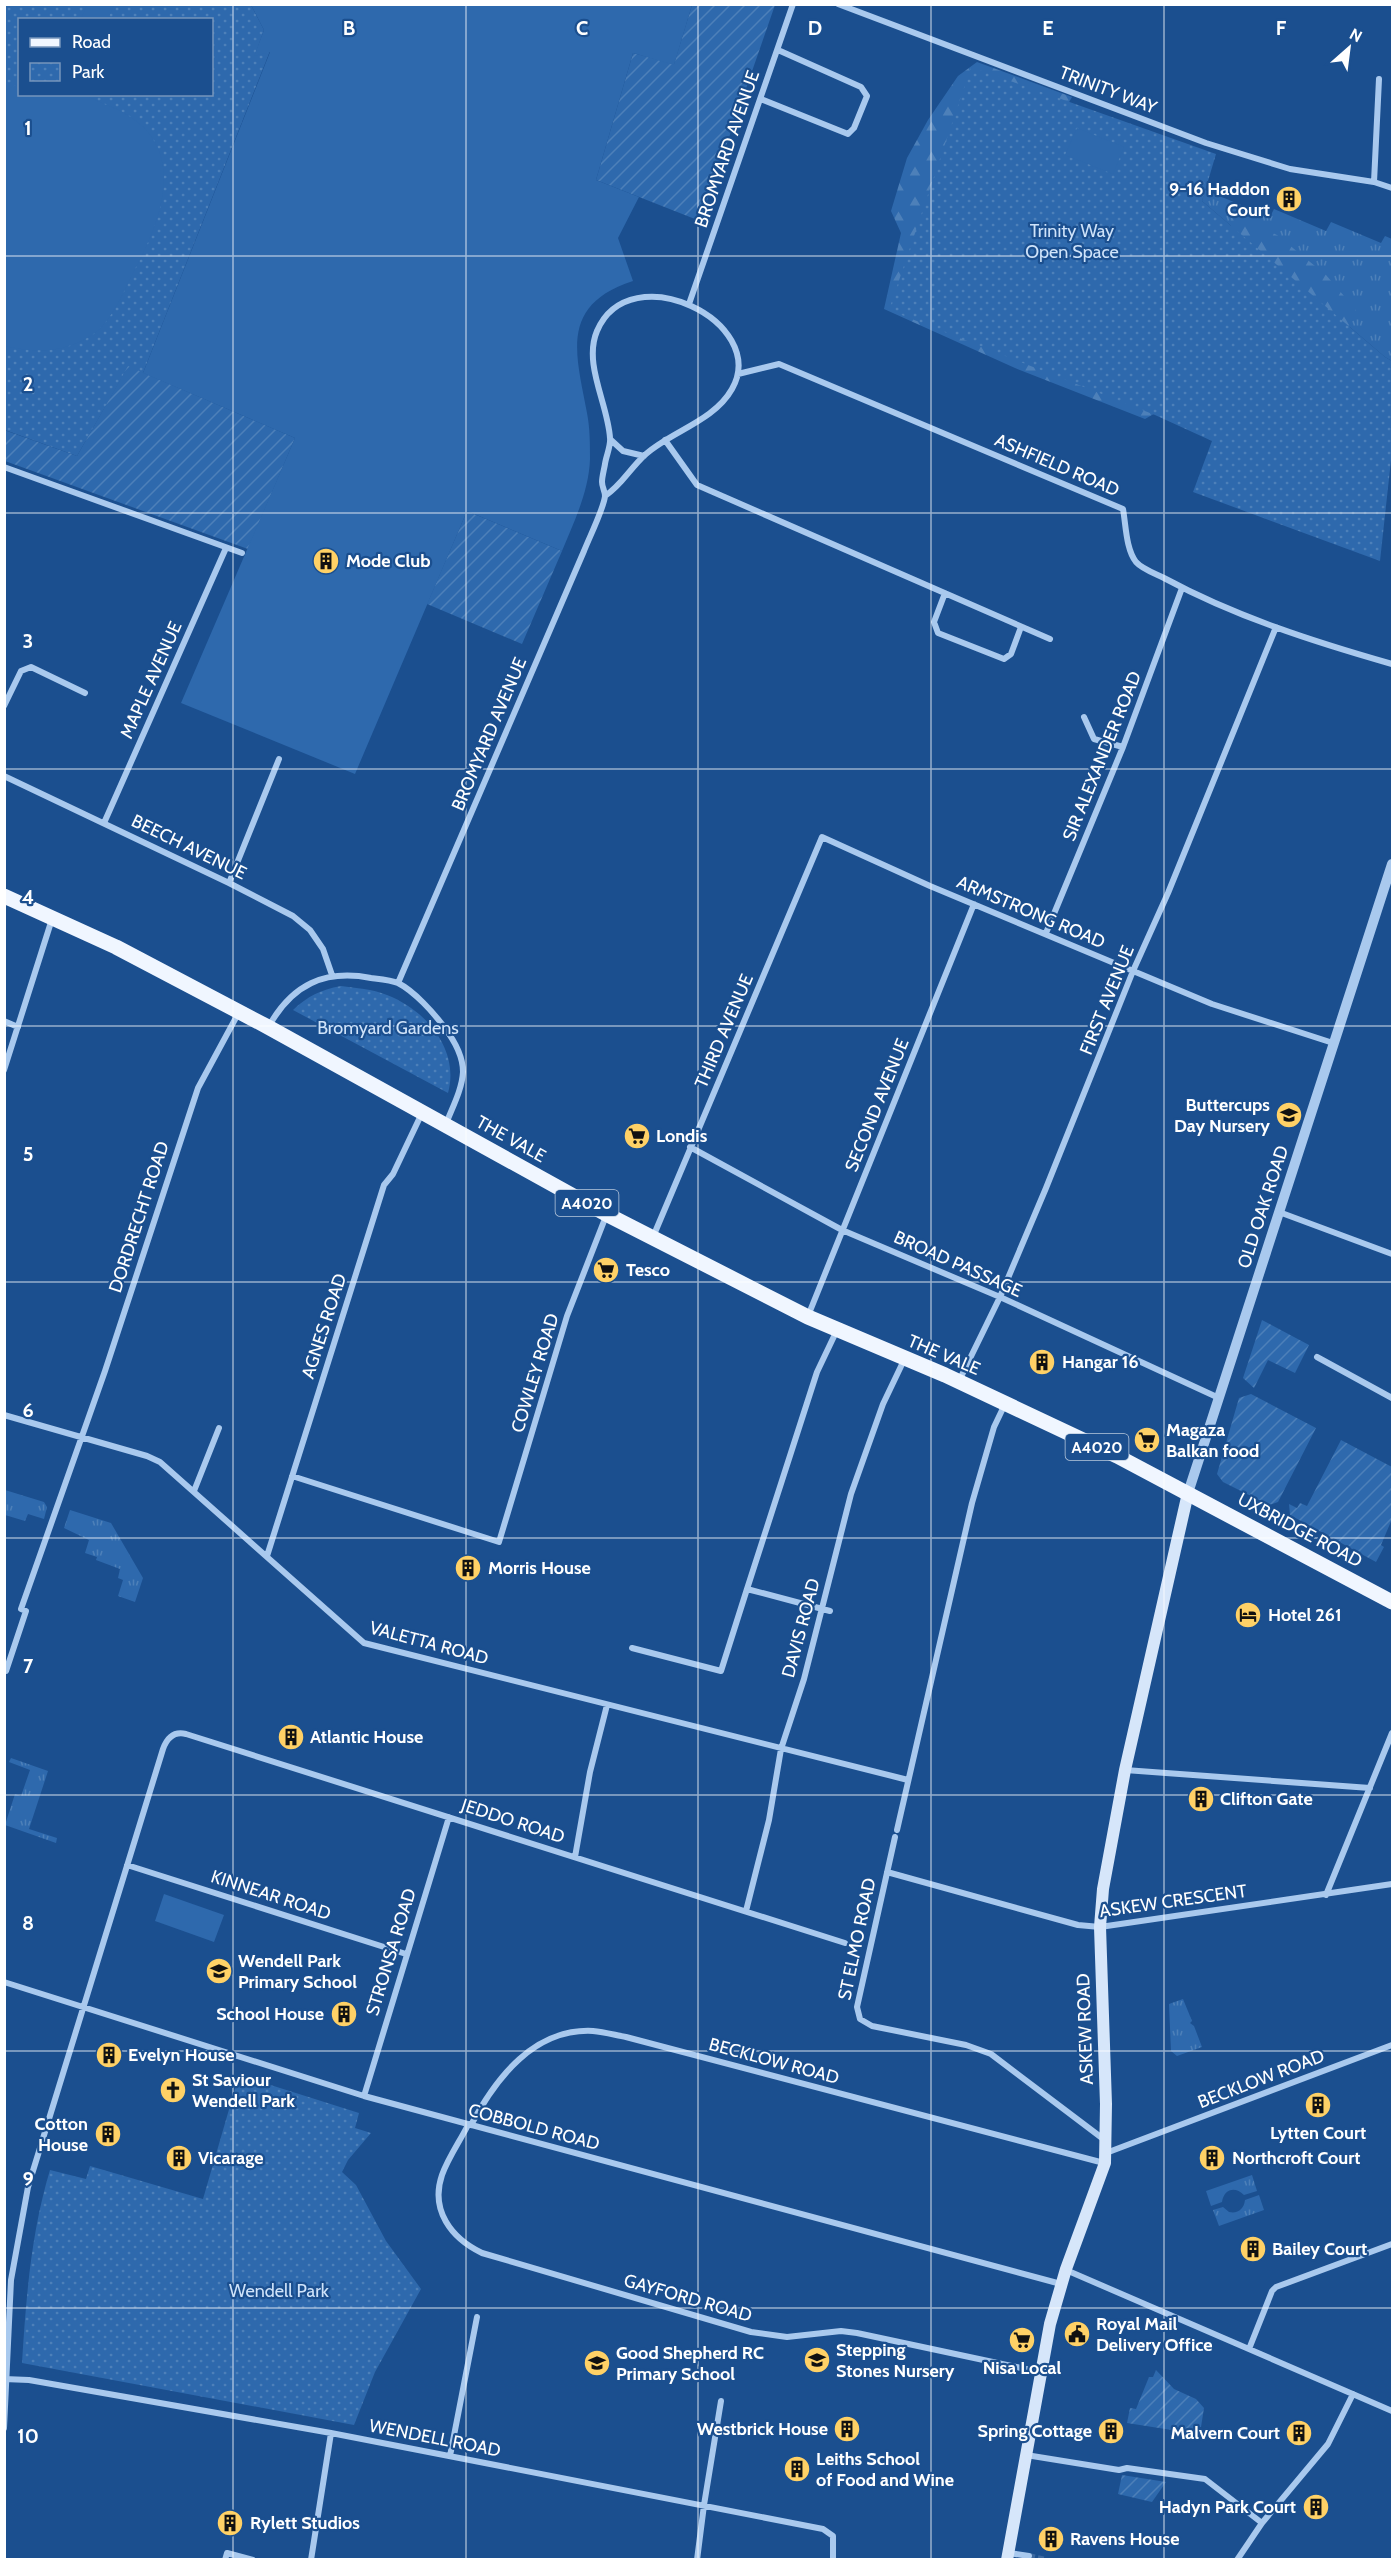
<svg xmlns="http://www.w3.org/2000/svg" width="1397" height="2564" font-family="Cabin,sans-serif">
  <defs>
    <pattern id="grass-tufts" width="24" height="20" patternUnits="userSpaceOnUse" patternTransform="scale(1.5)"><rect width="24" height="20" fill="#2e69ad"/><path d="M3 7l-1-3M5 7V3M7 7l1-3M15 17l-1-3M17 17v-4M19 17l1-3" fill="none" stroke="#4d80b9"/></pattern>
    <pattern id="forest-firs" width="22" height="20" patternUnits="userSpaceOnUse" patternTransform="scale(1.5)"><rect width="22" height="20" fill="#2e69ad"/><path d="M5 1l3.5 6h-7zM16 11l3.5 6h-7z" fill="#4d80b9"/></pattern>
    <pattern id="park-dots" width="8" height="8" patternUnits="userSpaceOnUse" patternTransform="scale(1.5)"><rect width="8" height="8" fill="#2e69ad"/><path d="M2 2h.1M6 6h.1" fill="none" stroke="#4d80b9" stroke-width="1.8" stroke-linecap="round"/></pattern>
    <pattern id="garden-furrows" width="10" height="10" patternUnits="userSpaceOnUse" patternTransform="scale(1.5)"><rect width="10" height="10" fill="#2e69ad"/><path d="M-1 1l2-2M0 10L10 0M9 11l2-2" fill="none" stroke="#4d80b9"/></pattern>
  </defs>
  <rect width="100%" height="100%" fill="#1b4f8f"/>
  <path fill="url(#grass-tufts)" d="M1205,190L1270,217L1274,209L1326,231L1331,222L1381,243L1385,236L1392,239V361L1385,357L1202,201Z
    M5,1490L44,1502L47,1507L44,1519L28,1514L25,1521L5,1515Z
    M70,1510L111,1523L143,1578L135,1602L118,1596L123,1580L118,1578L120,1569L96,1560L97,1557L85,1553L89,1540L64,1528Z
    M11,1758L48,1771L29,1829L57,1838L56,1843L5,1825L15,1794L21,1796L30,1770L9,1762Z
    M1183,1999L1192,2021L1190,2023L1194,2026L1202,2047L1177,2056L1171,2051L1169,2004Z
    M1252,2175L1257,2191L1244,2195C1235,2186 1224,2189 1222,2202L1211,2206L1206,2191Z
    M1259,2195L1264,2210L1219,2226L1213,2210L1223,2207L1229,2212C1238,2214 1244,2209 1245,2200Z"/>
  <path fill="url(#forest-firs)" d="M977,62L1072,97L1055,127L1166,407L1145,419L1015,368L884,309L901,233L891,211L907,158L928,120L958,76Z
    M1232,214L1277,235L1326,275L1356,310L1345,339L1229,256Z"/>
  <path fill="url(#park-dots)" fill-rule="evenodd" d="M4,5H251L264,30L255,55L270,51L143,373L128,367L77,456L5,430ZM20,20H212V94H20Z
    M971,67L1216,154L1202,201L1385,357L1392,361V451L1380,561L1193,492L1212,441L1155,415L889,310Z
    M341,986C356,988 372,989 387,995C426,1010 460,1050 448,1093L293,1010C308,996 320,990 341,986Z
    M239,2075L359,2113L355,2128L371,2133L348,2160L342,2172L356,2185L386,2241L421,2289L375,2372L354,2425L22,2363C26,2298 31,2233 50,2170L86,2179L90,2166L203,2199Z"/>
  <path fill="url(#garden-furrows)" d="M692,5H775L700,221L596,180L633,53L674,64Z
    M128,366L295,438L248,549L5,461L4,430L77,456Z
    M467,511L562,551L522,644L427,604Z
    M1262,1320L1309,1345L1295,1373L1268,1360L1254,1388L1243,1378Z
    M1251,1394L1316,1428L1278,1502L1269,1505L1223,1482L1217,1474L1239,1398Z
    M1341,1440L1392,1467V1519L1381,1545L1384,1547L1376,1562L1290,1515L1289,1504L1297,1508L1300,1503L1307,1506Z
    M1156,2370L1174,2389L1196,2399L1204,2408L1201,2427L1195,2428L1191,2433L1127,2423L1130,2408L1136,2409L1149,2377H1153Z
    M1122,2475L1166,2482L1152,2502L1118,2494Z"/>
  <path fill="#2e69ad" d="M87,5V4L114,5L108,19H81Z
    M251,5H692L674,65L633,53L596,180L639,197L618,238L633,281C559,305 576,354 587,413C590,428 590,444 590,459C589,491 574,522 562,551L467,511L355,774L181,703L295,438L143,373L270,52L254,56L264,30Z
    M19,84L20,94C38,94 60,92 79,94C89,96 99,102 109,106C187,136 168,208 136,267C125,288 113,321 92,335C65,353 35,353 5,346V90Z
    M1077,128L1124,147L1113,174L1065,155Z
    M164,1894L224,1915L214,1942L155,1921Z"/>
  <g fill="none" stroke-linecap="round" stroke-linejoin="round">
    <path stroke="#3d69a0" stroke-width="6" stroke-dasharray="6 3" stroke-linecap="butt" d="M1029,2556L1046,2560"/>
    <path stroke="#a9c9ee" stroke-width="6" d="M838,4L1206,143L1290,169L1374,182L1392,188
      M761,99L848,134L854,128L867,96L861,87L778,50
      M1374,182L1379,79
      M689,304L793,4
      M738,374L779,364L1123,509C1126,526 1126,549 1136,562C1142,569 1156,574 1164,578C1236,617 1315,642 1392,664
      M611,440L623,451L644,456
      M665,440L697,485L1050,639
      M4,467L242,553
      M945,593L934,622L938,633L1004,659L1011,654L1021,627
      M4,706L21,671L31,667L85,693
      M1084,717L1094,739L1123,747
      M4,776L229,883L293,916L310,930L323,949L332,975
      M104,823L226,548
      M229,883L279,759
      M1046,933L1123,747L1182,588
      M398,983L584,551C589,538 604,508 605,496C605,491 602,487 602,482C602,477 604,470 605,464C606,456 611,446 610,438C608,404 583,364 597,331C630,254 770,322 732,389C714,421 672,431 646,454C630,468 622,485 605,496
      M4,1021L18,1027
      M269,1026C292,985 324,969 371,978C379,979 391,980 398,983C414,991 434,1013 444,1027C454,1040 463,1055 463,1072C462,1090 452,1108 446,1124
      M4,1070L52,919
      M690,1147L842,1230L1000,1297L1219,1398
      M1279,1212L1392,1254
      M653,1237L822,837L930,886L1212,1004L1333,1043
      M808,1316L974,904
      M1317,1357L1392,1398
      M959,1381L1000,1297L1046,1188L1133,971L1168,893L1276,627
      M4,1415L147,1456L160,1462L364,1643L908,1780
      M292,1476L499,1542L567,1316L606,1216
      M194,1491L219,1428
      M267,1556L384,1185L393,1174L422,1113
      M747,1589L817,1372L837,1330
      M632,1648L721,1671L747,1589L830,1611
      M6,1671L26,1611L21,1609L105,1371L198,1088L239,1012
      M1125,1770L1370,1788
      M897,1830L972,1503L994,1427L1005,1404
      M895,1837L857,2007L860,2019L872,2026L966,2045L991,2054L1106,2141
      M575,1857L590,1772L607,1705
      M127,1865L406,1954
      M887,1872L1078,1925L1100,1927L1392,1884
      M1326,1895L1392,1733
      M746,1911L769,1820L781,1749L804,1679L851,1494L883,1404L904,1360
      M4,1982L364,2096L1061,2284
      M364,2096L449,1817
      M468,2125C460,2141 448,2158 442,2175C430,2210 451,2238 482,2253L751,2332L787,2337L841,2331L857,2333L1040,2372
      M471,2125C496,2078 534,2028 593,2031C604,2032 615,2035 626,2037L1104,2163
      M1106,2153L1392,2045
      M1066,2270L1392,2411
      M1249,2349L1272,2291L1276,2287L1392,2244
      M4,2379L29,2380L331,2433L823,2529L833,2536V2560
      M4,2428L11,2280L28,2187L163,1749C167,1738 174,1731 186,1734L845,1943
      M1026,2455L1119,2470L1127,2468L1205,2479L1262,2523
      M450,2456L477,2317
      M1009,2553L1029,2556
      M225,2560L227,2553L253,2560
      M311,2560L331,2433
      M697,2560L704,2505L721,2401
      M1237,2560L1262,2523L1328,2444L1353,2394"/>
    <path stroke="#a9c9ee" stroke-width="10" d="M1188,1493L1392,864"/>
    <path stroke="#d6e6fa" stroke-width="12" d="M1007,2560L1050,2324L1066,2269L1105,2163L1106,2104L1100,1927L1103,1889L1125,1770L1188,1493"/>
    <path stroke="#f0f6ff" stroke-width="15" d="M4,896L116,947L268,1027L606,1214L808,1317L945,1375L1117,1456L1392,1602"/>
  </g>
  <path fill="none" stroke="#fff" stroke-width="1.5" stroke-opacity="0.55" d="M233,4V2560M466,4V2560M698,4V2560M931,4V2560M1164,4V2560M4,256H1392M4,513H1392M4,769H1392M4,1026H1392M4,1282H1392M4,1538H1392M4,1795H1392M4,2051H1392M4,2308H1392"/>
  <defs>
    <symbol id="building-disc" viewBox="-11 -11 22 22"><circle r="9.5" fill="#ffd166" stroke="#1b4f8f"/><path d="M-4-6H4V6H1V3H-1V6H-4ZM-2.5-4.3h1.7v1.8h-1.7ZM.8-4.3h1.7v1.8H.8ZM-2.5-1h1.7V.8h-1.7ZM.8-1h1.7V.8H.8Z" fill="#111"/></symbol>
    <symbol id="school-disc" viewBox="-11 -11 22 22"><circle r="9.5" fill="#ffd166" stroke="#1b4f8f"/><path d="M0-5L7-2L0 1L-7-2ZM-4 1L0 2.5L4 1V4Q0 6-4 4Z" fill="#111"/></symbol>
    <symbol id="supermarket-disc" viewBox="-11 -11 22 22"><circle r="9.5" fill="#ffd166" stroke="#1b4f8f"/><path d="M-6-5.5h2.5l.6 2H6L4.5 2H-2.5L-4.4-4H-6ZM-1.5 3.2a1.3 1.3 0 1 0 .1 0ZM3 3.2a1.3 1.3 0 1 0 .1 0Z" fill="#111"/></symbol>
    <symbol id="hotel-disc" viewBox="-11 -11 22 22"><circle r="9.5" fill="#ffd166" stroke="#1b4f8f"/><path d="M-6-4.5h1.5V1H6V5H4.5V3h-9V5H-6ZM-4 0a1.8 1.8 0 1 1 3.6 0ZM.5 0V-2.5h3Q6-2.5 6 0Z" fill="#111"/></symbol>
    <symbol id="church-disc" viewBox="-11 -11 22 22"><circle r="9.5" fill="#ffd166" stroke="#1b4f8f"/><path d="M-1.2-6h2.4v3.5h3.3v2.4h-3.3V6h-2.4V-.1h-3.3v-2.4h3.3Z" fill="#111"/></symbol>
    <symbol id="civic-disc" viewBox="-11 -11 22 22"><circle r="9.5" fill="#ffd166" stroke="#1b4f8f"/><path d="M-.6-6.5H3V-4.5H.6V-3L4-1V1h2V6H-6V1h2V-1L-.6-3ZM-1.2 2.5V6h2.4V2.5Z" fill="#111"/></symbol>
  </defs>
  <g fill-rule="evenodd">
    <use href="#building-disc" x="1274" y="184" width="30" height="30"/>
    <use href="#building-disc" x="311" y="546" width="30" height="30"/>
    <use href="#school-disc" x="1274" y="1100" width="30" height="30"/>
    <use href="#supermarket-disc" x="622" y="1121" width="30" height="30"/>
    <use href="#supermarket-disc" x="591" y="1255" width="30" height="30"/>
    <use href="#building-disc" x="1027" y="1347" width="30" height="30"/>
    <use href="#supermarket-disc" x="1132" y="1425" width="30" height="30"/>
    <use href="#building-disc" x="453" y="1553" width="30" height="30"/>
    <use href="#hotel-disc" x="1233" y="1600" width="30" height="30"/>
    <use href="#building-disc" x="276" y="1722" width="30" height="30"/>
    <use href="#building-disc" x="1186" y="1784" width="30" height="30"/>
    <use href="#school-disc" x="204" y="1956" width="30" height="30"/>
    <use href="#building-disc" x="329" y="1999" width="30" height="30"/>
    <use href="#building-disc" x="94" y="2040" width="30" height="30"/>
    <use href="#church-disc" x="158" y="2075" width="30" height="30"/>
    <use href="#building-disc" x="1303" y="2090" width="30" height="30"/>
    <use href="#building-disc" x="93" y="2119" width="30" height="30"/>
    <use href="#building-disc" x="164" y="2143" width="30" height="30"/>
    <use href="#building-disc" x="1197" y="2143" width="30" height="30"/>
    <use href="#building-disc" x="1238" y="2234" width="30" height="30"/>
    <use href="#civic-disc" x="1062" y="2319" width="30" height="30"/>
    <use href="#supermarket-disc" x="1007" y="2325" width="30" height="30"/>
    <use href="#school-disc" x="802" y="2345" width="30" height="30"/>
    <use href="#school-disc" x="582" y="2348" width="30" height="30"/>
    <use href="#building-disc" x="832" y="2414" width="30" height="30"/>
    <use href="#building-disc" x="1096" y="2416" width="30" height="30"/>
    <use href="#building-disc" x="1284" y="2418" width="30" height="30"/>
    <use href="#building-disc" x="782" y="2454" width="30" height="30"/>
    <use href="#building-disc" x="1301" y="2492" width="30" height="30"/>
    <use href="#building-disc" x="215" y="2508" width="30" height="30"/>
    <use href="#building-disc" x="1036" y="2524" width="30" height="30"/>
  </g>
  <g text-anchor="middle" stroke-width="4.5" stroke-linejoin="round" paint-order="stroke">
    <g fill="#1b4f8f" stroke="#bbcadd" stroke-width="1.5">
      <rect x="555.5" y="1190" width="63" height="26" rx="4.5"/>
      <rect x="1065.5" y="1434" width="63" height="26" rx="4.5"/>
    </g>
    <g font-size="16" font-weight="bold" fill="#fff">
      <text x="587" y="1209">A4020</text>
      <text x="1097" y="1453">A4020</text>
    </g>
    <g font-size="18" fill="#fff" stroke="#1b4f8f">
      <text transform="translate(1108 90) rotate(21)" y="6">TRINITY WAY</text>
      <text transform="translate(727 149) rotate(-71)" y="6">BROMYARD AVENUE</text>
      <text transform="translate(1057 465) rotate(23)" y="6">ASHFIELD ROAD</text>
      <text transform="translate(151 680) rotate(-66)" y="6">MAPLE AVENUE</text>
      <text transform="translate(489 734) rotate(-67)" y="6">BROMYARD AVENUE</text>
      <text transform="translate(1102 756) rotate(-68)" y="6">SIR ALEXANDER ROAD</text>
      <text transform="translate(189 847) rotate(26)" y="6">BEECH AVENUE</text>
      <text transform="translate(1031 912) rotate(23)" y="6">ARMSTRONG ROAD</text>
      <text transform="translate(1107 1000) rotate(-68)" y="6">FIRST AVENUE</text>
      <text transform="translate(724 1031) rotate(-67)" y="6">THIRD AVENUE</text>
      <text transform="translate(877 1105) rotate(-68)" y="6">SECOND AVENUE</text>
      <text transform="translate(511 1139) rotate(29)" y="6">THE VALE</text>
      <text transform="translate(1263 1207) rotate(-72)" y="6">OLD OAK ROAD</text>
      <text transform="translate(139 1217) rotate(-72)" y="6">DORDRECHT ROAD</text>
      <text transform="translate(958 1264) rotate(24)" y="6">BROAD PASSAGE</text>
      <text transform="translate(324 1326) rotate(-72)" y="6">AGNES ROAD</text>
      <text transform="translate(944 1355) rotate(23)" y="6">THE VALE</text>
      <text transform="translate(535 1373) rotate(-73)" y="6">COWLEY ROAD</text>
      <text transform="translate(1300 1530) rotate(28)" y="6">UXBRIDGE ROAD</text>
      <text transform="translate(801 1628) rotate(-75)" y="6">DAVIS ROAD</text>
      <text transform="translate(429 1643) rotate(15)" y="6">VALETTA ROAD</text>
      <text transform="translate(513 1821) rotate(18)" y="6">JEDDO ROAD</text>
      <text transform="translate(271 1895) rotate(18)" y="6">KINNEAR ROAD</text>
      <text transform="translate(1173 1901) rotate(-8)" y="6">ASKEW CRESCENT</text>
      <text transform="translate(857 1939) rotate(-78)" y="6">ST ELMO ROAD</text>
      <text transform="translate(391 1952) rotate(-73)" y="6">STRONSA ROAD</text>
      <text transform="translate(1085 2029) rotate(-92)" y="6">ASKEW ROAD</text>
      <text transform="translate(774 2061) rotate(15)" y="6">BECKLOW ROAD</text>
      <text transform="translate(1261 2079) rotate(-21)" y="6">BECKLOW ROAD</text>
      <text transform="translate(534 2127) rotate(15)" y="6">COBBOLD ROAD</text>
      <text transform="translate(688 2298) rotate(16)" y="6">GAYFORD ROAD</text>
      <text transform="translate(435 2438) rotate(11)" y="6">WENDELL ROAD</text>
    </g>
    <g font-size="18" font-weight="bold" fill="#fff" stroke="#1b4f8f" text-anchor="start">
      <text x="1270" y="195" text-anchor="end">9-16 Haddon<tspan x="1270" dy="21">Court</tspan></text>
      <text x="346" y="567">Mode Club</text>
      <text x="1270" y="1111" text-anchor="end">Buttercups<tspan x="1270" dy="21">Day Nursery</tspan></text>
      <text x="656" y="1142">Londis</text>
      <text x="626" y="1276">Tesco</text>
      <text x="1062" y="1368">Hangar 16</text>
      <text x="1166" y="1436">Magaza<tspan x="1166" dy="21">Balkan food</tspan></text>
      <text x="488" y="1574">Morris House</text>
      <text x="1268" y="1621">Hotel 261</text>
      <text x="310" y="1743">Atlantic House</text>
      <text x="1220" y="1805">Clifton Gate</text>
      <text x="238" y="1967">Wendell Park<tspan x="238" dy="21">Primary School</tspan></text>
      <text x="324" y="2020" text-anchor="end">School House</text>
      <text x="128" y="2061">Evelyn House</text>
      <text x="192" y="2086">St Saviour<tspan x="192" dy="21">Wendell Park</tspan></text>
      <text x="88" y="2130" text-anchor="end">Cotton<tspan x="88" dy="21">House</tspan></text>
      <text x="1318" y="2139" text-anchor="middle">Lytten Court</text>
      <text x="198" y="2164">Vicarage</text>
      <text x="1232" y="2164">Northcroft Court</text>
      <text x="1272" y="2255">Bailey Court</text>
      <text x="1096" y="2330">Royal Mail<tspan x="1096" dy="21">Delivery Office</tspan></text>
      <text x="836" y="2356">Stepping<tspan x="836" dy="21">Stones Nursery</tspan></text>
      <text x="616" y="2359">Good Shepherd RC<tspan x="616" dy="21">Primary School</tspan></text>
      <text x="1022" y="2374" text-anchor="middle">Nisa Local</text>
      <text x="828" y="2435" text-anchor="end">Westbrick House</text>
      <text x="1092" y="2437" text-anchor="end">Spring Cottage</text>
      <text x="1280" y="2439" text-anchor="end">Malvern Court</text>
      <text x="816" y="2465">Leiths School<tspan x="816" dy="21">of Food and Wine</tspan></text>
      <text x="1296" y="2513" text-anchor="end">Hadyn Park Court</text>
      <text x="250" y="2529">Rylett Studios</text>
      <text x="1070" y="2545">Ravens House</text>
    </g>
    <g font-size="18" fill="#cfe3fa" stroke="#1b4f8f">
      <text x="1072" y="237">Trinity Way<tspan x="1072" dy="21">Open Space</tspan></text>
      <text x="388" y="1034">Bromyard Gardens</text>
      <text x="279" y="2297">Wendell Park</text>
    </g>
  </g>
  <g font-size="20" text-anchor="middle" font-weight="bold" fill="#fff" stroke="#1b4f8f" stroke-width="4.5" stroke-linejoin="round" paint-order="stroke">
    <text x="349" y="35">B</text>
    <text x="582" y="35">C</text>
    <text x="815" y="35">D</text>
    <text x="1048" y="35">E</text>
    <text x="1281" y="35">F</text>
    <text x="28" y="135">1</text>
    <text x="28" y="391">2</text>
    <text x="28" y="648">3</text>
    <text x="28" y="904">4</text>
    <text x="28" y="1161">5</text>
    <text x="28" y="1417">6</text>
    <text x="28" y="1673">7</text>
    <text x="28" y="1930">8</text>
    <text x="28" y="2186">9</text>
    <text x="28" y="2443">10</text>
  </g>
  <rect width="1397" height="2564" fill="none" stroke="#ffffff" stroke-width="12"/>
  <rect x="18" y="18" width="195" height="78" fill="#1b4f8f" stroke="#7695bc" stroke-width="1.5"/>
  <rect x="30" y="38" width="30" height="9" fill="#f0f6ff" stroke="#7695bc" stroke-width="1.5"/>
  <text x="72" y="48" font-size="18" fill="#ffffff">Road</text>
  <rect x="30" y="63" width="30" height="18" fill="url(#park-dots)" stroke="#7695bc" stroke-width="1.5"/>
  <text x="72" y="78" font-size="18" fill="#ffffff">Park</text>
  <g transform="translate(1349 48) rotate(28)" stroke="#1b4f8f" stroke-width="4.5" paint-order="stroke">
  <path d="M0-4.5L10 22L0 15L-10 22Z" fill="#ffffff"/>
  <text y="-9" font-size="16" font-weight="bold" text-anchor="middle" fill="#ffffff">N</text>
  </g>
</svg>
